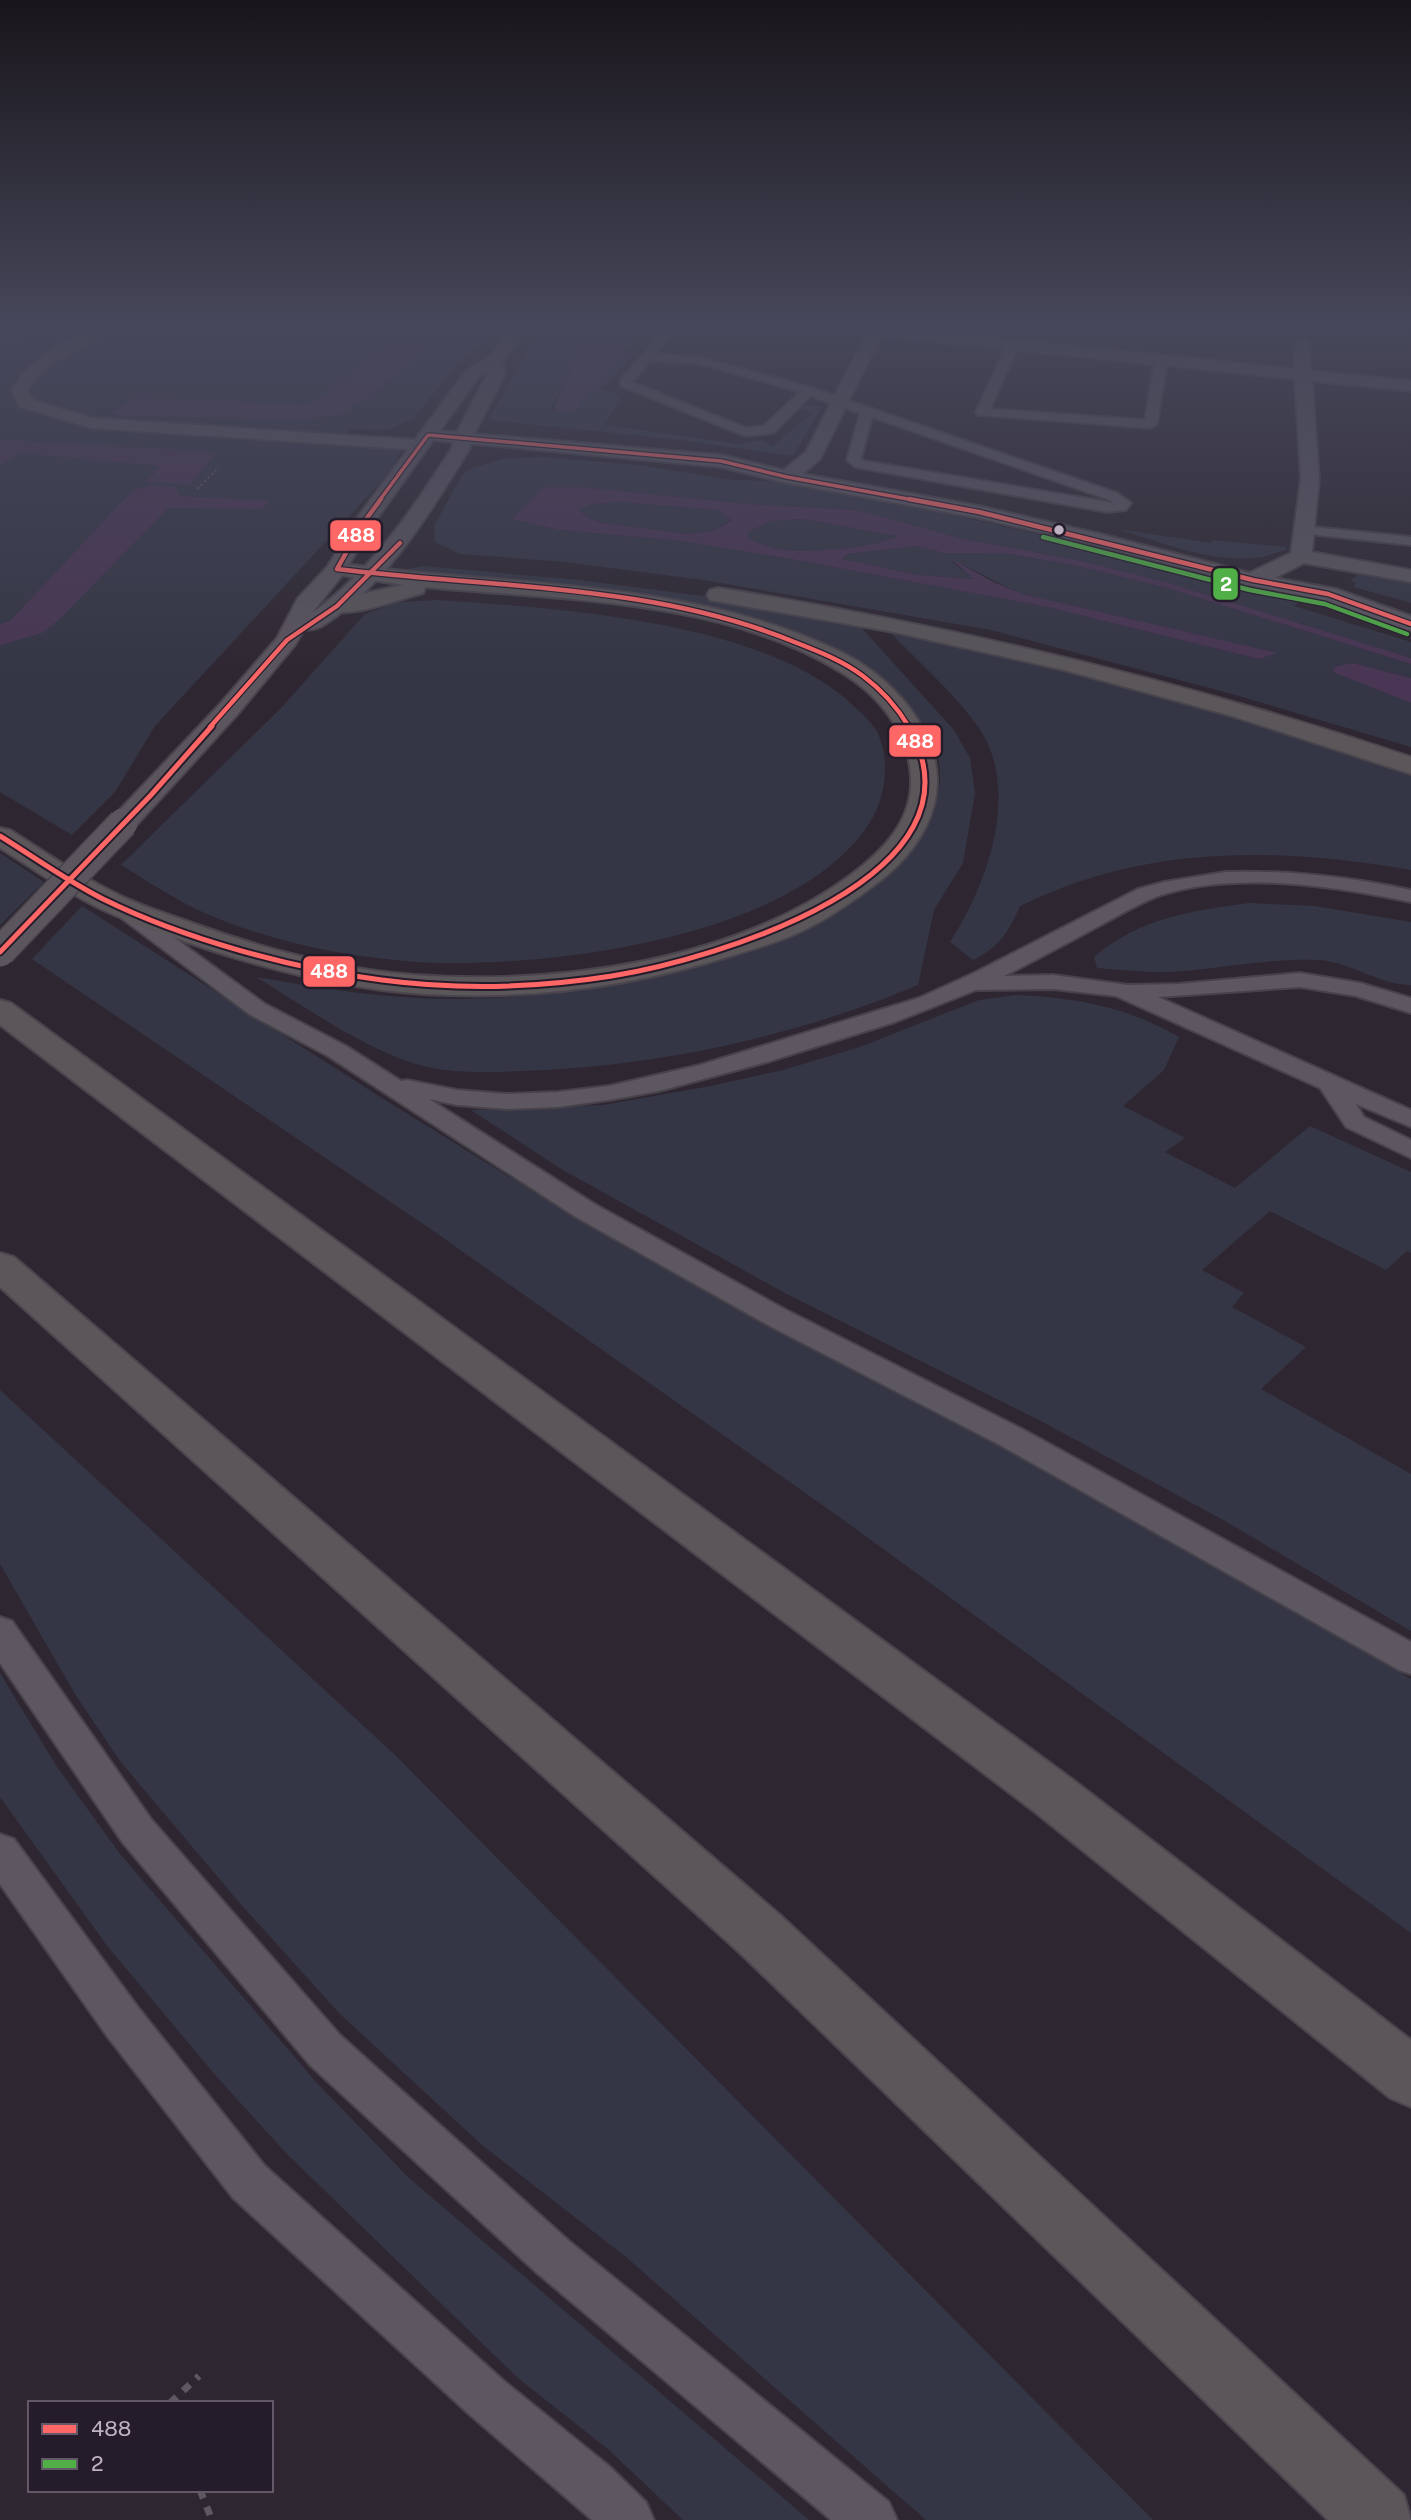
<svg xmlns="http://www.w3.org/2000/svg" width="1411" height="2520" font-family="'Public Sans',sans-serif">
  <rect width="100%" height="100%" fill="#2e2731"/>
  <path fill="#353645" d="M0,325H427L387,382L445,325H496L491,334L459,362L414,418L387,430L351,429L342,441L382,445L401,451L391,471L155,726L115,792L72,835L0,792Z
    M544,325H590L552,408L553,411L577,408L621,354H633L602,389L621,396L605,425L738,444L760,440L773,446L812,413L799,408L802,405L822,406L793,456L680,440L488,420Z
    M543,457L638,465L732,480L770,481L918,507L1098,548L1298,603L1294,606L1411,642V658L1077,560L960,538L857,510L750,504L581,487H545L513,519L560,530L681,541L785,558L1047,607L1259,659L1275,653L1023,594C997,584 976,569 951,561L975,579L919,575L842,559L847,554L917,546L944,553L1011,554L1081,567L1167,588L1411,664V678L1353,663L1333,671L1411,703V747L1232,694L991,630L703,580L564,562L460,554L435,542L434,526L462,475L472,468L502,459Z
    M620,502L718,510L732,519L715,530L688,534L603,523L586,517L579,509L593,504Z
    M802,519L898,536C877,547 822,552 797,551C781,550 764,546 750,539L747,533L770,521Z
    M1118,529L1211,543L1212,540L1287,547L1286,550C1276,552 1267,557 1255,558C1208,562 1163,543 1118,529Z
    M423,566L579,580L726,599L857,623L954,730L970,758L975,793L963,863L934,910L918,985C794,1037 655,1067 520,1071C481,1073 441,1074 404,1060C351,1040 304,1006 256,977C320,988 386,999 451,999C586,999 839,961 919,839C937,812 950,770 930,739C926,732 919,725 914,719L767,624L398,571Z
    M1359,574L1411,580V603L1353,587L1357,583L1350,581Z
    M438,600C556,608 757,621 847,700C857,709 869,719 876,730C891,757 886,797 870,822C797,939 544,969 418,962C344,957 266,941 198,910C171,897 146,880 121,865L282,707L365,614L398,602Z
    M886,628C1064,667 1239,715 1411,776V870C1276,847 1146,844 1020,906C1009,931 999,948 973,960L950,942C985,888 1017,803 986,740C970,707 913,657 886,628Z
    M0,853L44,882L0,925Z
    M1250,903L1314,906L1411,922V985C1378,985 1352,962 1318,960C1273,958 1229,967 1184,971C1156,974 1126,970 1097,968L1094,957C1139,918 1194,910 1250,903Z
    M82,906L385,1100L566,1212L743,1313L953,1419L1177,1541L1411,1679V1933L838,1516L432,1230L32,959Z
    M1016,995C1078,998 1124,1006 1179,1037L1164,1070L1123,1106L1185,1138L1165,1152L1235,1188L1310,1126L1411,1172V1253L1407,1251L1386,1270L1270,1211L1202,1270L1244,1293L1232,1307L1306,1347L1261,1389L1411,1474V1631L1225,1521L1041,1421L783,1292L561,1169L471,1110L603,1105L711,1086L783,1070L860,1047L979,1000Z
    M0,1390L396,1756L1153,2520H926L626,2257L482,2145L340,2014L238,1901L120,1761L75,1694L0,1564Z
    M0,1673L57,1767L120,1854L316,2082L408,2177L809,2520H683L609,2450L518,2378L287,2154L217,2077L108,1947L0,1797Z"/>
  <path fill="#493654" fill-rule="evenodd" d="M411,325H445L398,374L343,414L304,420L109,415L134,398L305,404L322,398Z
    M590,325H645L578,408L567,412L553,410Z
    M0,440L189,450L215,454L191,484L146,482L161,466L20,453L0,465Z
    M150,485L175,487L180,496L269,501L262,509L168,508L61,618L42,633L0,645V624L10,621L131,492Z
    M544,487H581L750,504L857,510L960,538L1077,560L1169,583L1411,658V664L1167,588L1081,567L1011,554L944,553L917,546L847,554L842,559L919,575L974,579L950,558L993,582L1023,594L1277,653L1259,659L1047,607L785,558L681,541L560,530L512,519ZM620,502L718,510L732,520L715,530L688,534L603,523L586,517L579,509L593,504ZM802,519L897,536C877,547 823,551 799,551C783,551 764,546 750,539L747,533L770,521Z
    M1353,663L1411,678V703L1333,672L1335,667Z"/>
  <g fill="none" stroke-linecap="round" stroke-linejoin="round">
    <defs>
      <path id="service" d="M668,325H679L656,354L699,357L812,388L1117,493L1131,503L1126,510L1107,512L855,467L847,460L860,413L810,396L773,433L745,436L621,386V380ZM650,361L698,363L800,392L764,426L746,428L632,382ZM872,417L1107,499L1114,503L864,461L861,459Z
        M1013,341L1019,344L990,409L1145,420L1155,360L1161,357L1167,360L1157,424L1151,428L978,415L976,412L1007,344Z
        M1304,526L1411,537V545L1299,533L1297,530L1299,527Z
        M1225,872C1288,870 1349,877 1411,890V902C1335,886 1237,871 1161,895C1139,903 1119,915 1099,926C1067,943 1036,960 1004,976L1053,975L1128,985L1178,984L1300,973L1360,983L1411,998V1013L1356,996L1300,987L1158,997L1411,1110V1127L1356,1104L1364,1117L1411,1140V1158L1346,1127L1320,1088L1116,996L1053,989L976,990L895,1022L767,1062L659,1091L609,1100L558,1107L507,1109L457,1105L429,1099L596,1205L786,1310L1022,1429L1411,1642V1674L1399,1670L1000,1445L766,1324L576,1217L328,1056L249,1014L104,905L107,900H123L265,1004L346,1046L401,1081L407,1080L457,1090L507,1094L558,1092L609,1086L700,1065L919,998L974,973L1138,889L1164,882Z
        M0,1617L12,1621L151,1819L340,2035L569,2241L889,2502L897,2520H831L537,2273L310,2065L123,1843L0,1663Z
        M0,1834L14,1839L137,2006L265,2166L504,2381L609,2466L646,2502L654,2520H592L470,2415L233,2198L107,2036L0,1884Z"/>
      <path id="minor" d="M97,325H115C90,352 45,354 28,391L33,400L92,418L419,440L428,445L419,450L91,428L20,407L12,391C28,357 65,343 97,325Z
        M871,325L1295,369L1294,343L1302,338L1310,343L1311,371L1411,381V391L1312,381L1319,479L1312,552L1411,570V582L1304,563L1261,585H1245L1242,580L1245,575L1291,553L1301,479L1295,379L881,336L820,459L794,481H780L778,477L780,473L806,452Z"/>
      <path id="tertiary" d="M428,430L721,455L787,471L979,506L1100,534L1254,574L1336,589L1411,616V631L1323,600L1253,586L1096,545L979,518L787,483L721,467L422,439L419,435L422,431Z"/>
      <path id="secondary" d="M513,325H528L502,363L505,374L472,438L470,448C432,509 395,572 337,616C326,623 318,632 304,629L295,645L237,715L133,829L123,831L113,829L109,823L113,817L219,705L277,638L298,598L328,566L354,522L467,370L490,357ZM489,371L454,438L452,448C412,510 373,569 312,613L344,573L371,527L479,376Z"/>
      <path id="motorway" d="M337,563C504,587 686,577 841,652C884,673 924,713 935,761C945,809 917,852 880,881C855,900 828,919 800,932C779,942 756,948 734,955C642,984 546,998 450,995C357,993 265,970 178,939C151,929 123,920 97,907C63,890 32,868 0,848V828L10,830C43,851 76,874 111,891C137,905 165,913 192,923C264,949 338,969 414,975C558,985 734,962 852,874C883,851 913,820 911,778C909,731 878,694 839,671C721,598 559,600 425,587L423,593C397,600 355,617 329,611L326,606L329,601L403,585L330,573L326,569L330,565Z
        M718,588C954,626 1184,681 1411,757V774L1232,716L1064,670L894,632L710,600L707,595L710,590Z
        M0,1000L11,1003L1072,1779L1411,2040V2107L1390,2098L1036,1813L0,1025Z
        M0,1253L14,1257L780,1915L1404,2495L1411,2520H1328L740,1953L0,1287Z"/>
    </defs>
    <use href="#service" stroke="#48424a" stroke-width="4"/>
    <use href="#minor" stroke="#48424a" stroke-width="4"/>
    <use href="#tertiary" stroke="#48424a" stroke-width="4"/>
    <use href="#secondary" stroke="#48424a" stroke-width="4"/>
    <use href="#motorway" stroke="#4a444d" stroke-width="4"/>
    <path stroke="#5e5861" stroke-width="2" stroke-dasharray="2.5 2.5" stroke-linecap="butt" d="M0,337H17
      M197,489L219,467"/>
    <path stroke="#5e5861" stroke-width="7" stroke-dasharray="9 9" stroke-linecap="butt" d="M170,2403L199,2376
      M200,2490L212,2520"/>
    <use href="#service" fill="#5c5760" fill-rule="evenodd"/>
    <use href="#minor" fill="#5c5760" fill-rule="evenodd"/>
    <use href="#tertiary" fill="#5c5760" fill-rule="evenodd"/>
    <use href="#secondary" fill="#5b555e" fill-rule="evenodd"/>
    <use href="#motorway" fill="#5a565a" fill-rule="evenodd"/>
    <defs>
      <path id="secondary-bridge" d="M0,952L123,823"/>
    </defs>
    <use href="#secondary-bridge" stroke="#48424a" stroke-width="32" stroke-linecap="butt"/>
    <use href="#secondary-bridge" stroke="#5b555e" stroke-width="29"/>
    <defs>
      <path id="bus-1-far2" d="M379,501L428,435L721,461L787,477L919,501"/>
      <path id="bus-1-far1" d="M381,499L361,526L337,569C489,588 653,583 797,643C820,652 843,661 863,676C882,690 897,707 909,727
        M909,499L979,512L1253,580L1328,594L1411,624
        M210,727L287,640L337,606L400,543"/>
      <path id="bus-1" d="M0,836C34,857 67,881 103,899C184,939 293,969 382,980C458,990 536,988 612,976C712,960 997,877 908,726
        M0,952L151,795L212,726"/>
      <path id="bus-2" d="M1043,537L1250,590L1325,604L1407,634"/>
    </defs>
    <use href="#bus-1-far2" stroke="#251c2b" stroke-width="6"/>
    <use href="#bus-1-far1" stroke="#251c2b" stroke-width="7"/>
    <use href="#bus-1" stroke="#251c2b" stroke-width="9"/>
    <use href="#bus-2" stroke="#251c2b" stroke-width="7"/>
    <use href="#bus-1-far2" stroke="#f66" stroke-width="3.5"/>
    <use href="#bus-1-far1" stroke="#f66" stroke-width="4.5"/>
    <use href="#bus-1" stroke="#f66" stroke-width="5"/>
    <use href="#bus-2" stroke="#50af46" stroke-width="4.5"/>
  </g>
  <linearGradient id="sky" x2="0" y2="1"><stop stop-color="#19151b"/><stop offset="0.48" stop-color="#46475a"/><stop offset="1" stop-color="#46475a" stop-opacity="0"/></linearGradient>
  <rect width="1411" height="678" fill="url(#sky)"/>
  <circle fill="#bdb1c2" stroke="#251c2b" stroke-width="2.5" cx="1059" cy="530" r="6"/>
  <g stroke="#251c2b" stroke-width="2.5">
    <rect x="329" y="519" width="53" height="33" rx="7" fill="#f66"/>
    <rect x="1212" y="567" width="27" height="34" rx="7" fill="#50af46"/>
    <rect x="888" y="724" width="54" height="34" rx="7" fill="#f66"/>
    <rect x="302" y="955" width="54" height="33" rx="7" fill="#f66"/>
  </g>
  <g font-size="19" text-anchor="middle" font-weight="bold" fill="#fff">
    <text x="356" y="542">488</text>
    <text x="1226" y="591">2</text>
    <text x="915" y="748">488</text>
    <text x="329" y="978">488</text>
  </g>
  <rect x="28" y="2401" width="245" height="91" fill="#251c2b" stroke="#625867" stroke-width="2"/>
  <rect x="42" y="2424" width="35" height="10" fill="#ff6666" stroke="#625867" stroke-width="2"/>
  <text x="91" y="2436" font-size="21" fill="#bdb1c2">488</text>
  <rect x="42" y="2459" width="35" height="10" fill="#50af46" stroke="#625867" stroke-width="2"/>
  <text x="91" y="2471" font-size="21" fill="#bdb1c2">2</text>
</svg>
